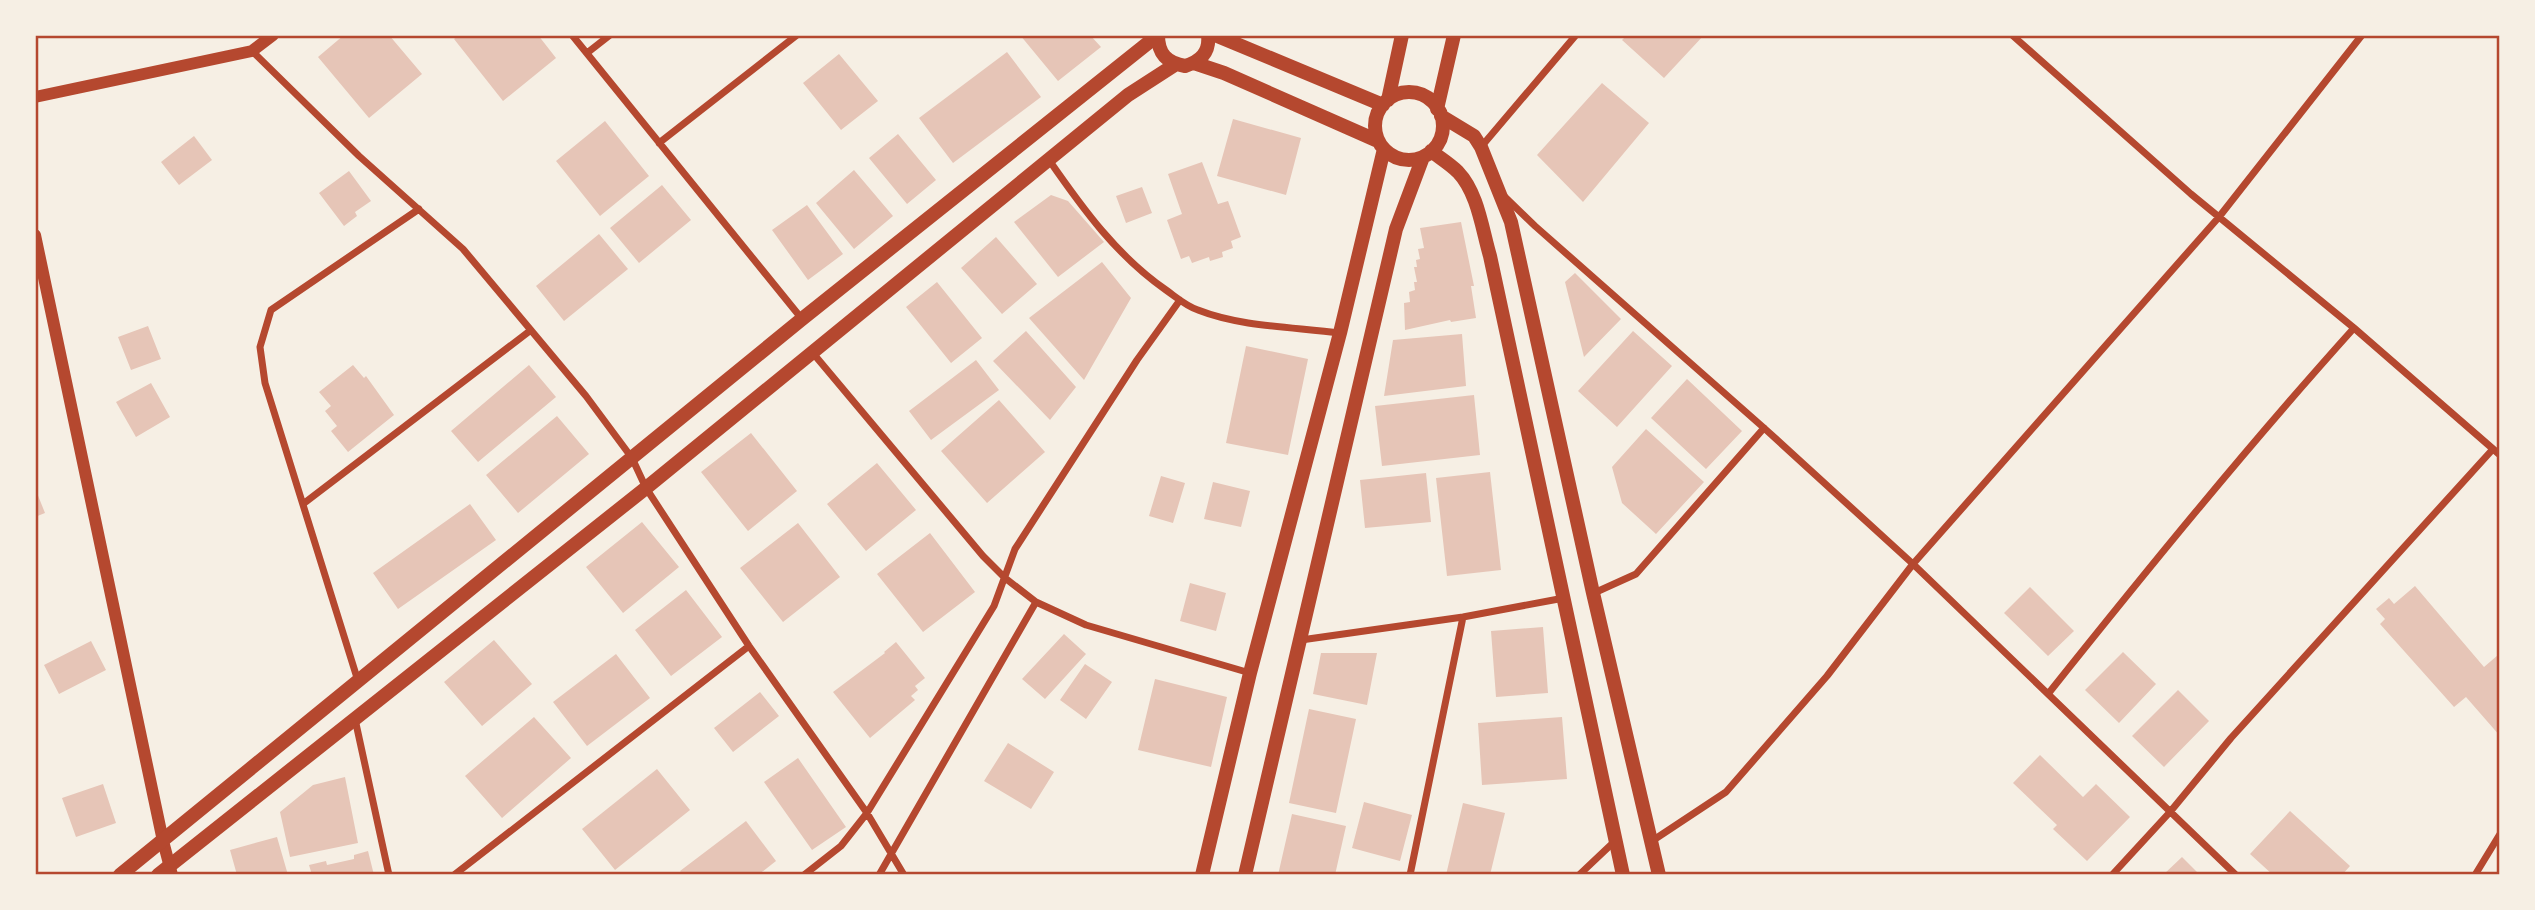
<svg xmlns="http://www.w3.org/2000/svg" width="2535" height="910" font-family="'Noto Sans',sans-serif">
  <rect width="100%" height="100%" fill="#f6efe4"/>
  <path fill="#e6c5b7" d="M344,35H389L422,74L369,118L318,57Z
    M459,35H538L556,58L503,101L454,39Z
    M1020,35H1090L1101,47L1058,81Z
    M1627,35H1704L1664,78L1622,40Z
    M1007,52L1041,97L953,163L919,118Z
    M839,54L878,101L841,130L803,83Z
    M1602,83L1649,123L1583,202L1537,155Z
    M1233,119L1301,138L1286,195L1217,176Z
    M605,121L649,176L600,216L556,161Z
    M898,134L936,180L907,204L869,158Z
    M194,136L212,160L179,185L161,162Z
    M1202,162L1218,204L1228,201L1241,237L1231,241L1233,248L1222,252L1223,257L1210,261L1209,257L1192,263L1189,256L1181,259L1167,220L1182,214L1168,174Z
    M854,170L893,216L854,249L816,203Z
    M349,171L371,201L355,212L357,216L344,226L319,193Z
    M662,185L691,220L639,263L610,228Z
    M1142,187L1152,213L1126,223L1116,196Z
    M1051,195L1068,201L1104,242L1058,277L1014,222Z
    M807,205L843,254L808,280L772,230Z
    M1461,222L1474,286H1471L1476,318L1451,322L1450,320L1405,330L1404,303L1410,302L1409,292L1415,290L1414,282H1417L1414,267H1417L1416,260L1420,259L1418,249L1424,248L1420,228Z
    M599,234L628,269L564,321L536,286Z
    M996,237L1037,284L1002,314L961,268Z
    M1102,262L1131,298L1084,380L1029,318Z
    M1575,273L1621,319L1584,357L1565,282Z
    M937,282L982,338L951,363L906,307Z
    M148,326L161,359L131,370L118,337Z
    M1026,331L1076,387L1050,420L993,361Z
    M1633,331L1672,366L1617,427L1578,391Z
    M1462,334L1466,386L1384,396L1393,340Z
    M1246,346L1308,359L1288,455L1226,443Z
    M976,360L999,390L931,440L909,411Z
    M353,365L364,378L366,376L394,415L348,452L331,431L337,426L325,411L331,406L319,392Z
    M529,365L556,397L478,462L451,431Z
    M1687,379L1742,431L1706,469L1651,418Z
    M151,383L170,417L136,437L116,402Z
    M1474,395L1480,455L1382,466L1375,406Z
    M999,400L1045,452L987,503L941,451Z
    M557,416L589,454L518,513L486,475Z
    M1646,429L1704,482L1656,534L1622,503L1612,467Z
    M751,433L797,491L748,531L701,472Z
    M877,463L916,510L866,551L827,504Z
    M1490,472L1501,570L1447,576L1436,478Z
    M1426,473L1431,522L1365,528L1360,480Z
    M1161,476L1185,483L1173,523L1149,516Z
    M1213,482L1250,491L1241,527L1204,519Z
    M35,488L45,513L35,517Z
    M470,504L496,540L398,609L373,573Z
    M642,522L679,567L623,613L586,567Z
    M798,523L840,577L783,622L740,568Z
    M930,533L975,592L923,632L877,574Z
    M1190,583L1226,593L1216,631L1180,621Z
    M2415,586L2484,667L2498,655L2500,656V736L2466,697L2454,707L2380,624L2385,619L2376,609L2389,598L2394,604Z
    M2030,587L2074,631L2048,656L2004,613Z
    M686,590L722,637L671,676L635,630Z
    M1543,627L1548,693L1496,697L1491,631Z
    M1064,634L1086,654L1045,699L1022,679Z
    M494,640L532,684L482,726L444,682Z
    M91,641L106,670L59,694L44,665Z
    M896,642L925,678L915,686L918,690L911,696L915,700L870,738L833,692L885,653L884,652Z
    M2123,652L2156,684L2119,723L2085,690Z
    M1321,653H1377L1367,705L1313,694Z
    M616,654L650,698L587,746L553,702Z
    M1085,664L1112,682L1086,719L1060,700Z
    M1155,679L1227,697L1211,767L1138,750Z
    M2178,690L2209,721L2164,767L2132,736Z
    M760,692L779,716L733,752L714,728Z
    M1309,709L1356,719L1336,813L1289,803Z
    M534,717L571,758L502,818L465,776Z
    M1562,717L1567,779L1482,785L1478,723Z
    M1008,743L1054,772L1031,809L984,781Z
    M2040,755L2083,797L2096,784L2130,817L2087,861L2053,829L2057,825L2013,783Z
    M798,758L846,827L812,850L764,782Z
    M657,769L690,810L615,870L582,829Z
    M345,777L358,843L290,857L280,812L313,785Z
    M103,784L116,823L76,837L62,798Z
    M1364,802L1412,815L1400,861L1352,848Z
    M1463,803L1505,813L1490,875H1446Z
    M2290,811L2350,866L2342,875H2273L2250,854Z
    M1292,814L1346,826L1335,875H1278Z
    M746,821L776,861L758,875H683L680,871Z
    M277,837L288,875H237L230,850Z
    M368,851L374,875H312L309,865L326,861L327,865L354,859V855Z
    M2182,857L2200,875H2163Z"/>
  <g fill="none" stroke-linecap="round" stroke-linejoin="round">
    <path stroke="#b5482f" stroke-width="7" d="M572,35L802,319
      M2012,35L2191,194L2354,328L2500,455
      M252,51L359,156L463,249L586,396L632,458L646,488L749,646L867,813L904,875
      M587,53L610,35
      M659,143L797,35
      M1481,147L1576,35
      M1049,160C1083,209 1117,256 1166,290C1176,297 1186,306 1198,310C1241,327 1294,327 1340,333
      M1505,197L1535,226L1764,428L1913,564L2236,875
      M812,352L983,556L1005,578L1036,602L1086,625L1250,673
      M303,504L531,330
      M1594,593L1636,574L1764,428
      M1301,640L1463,617L1564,598
      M358,681L265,383L260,347L271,310L419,209
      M2048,694C2147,570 2247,447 2354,328
      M355,719L389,875
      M1652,841L1726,792L1827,676L1913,564L2219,217L2362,35
      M454,875L749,646
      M804,875L841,846L867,813L994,606L1015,549L1137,360L1180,300
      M879,875L1036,602
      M1410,875L1463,617
      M1579,875L1616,840
      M2112,875L2170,812L2231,738L2493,449
      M2475,875L2500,834"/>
    <path stroke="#b5482f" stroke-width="12" d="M35,97L252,51L273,35
      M35,235L163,841L172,875"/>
    <path stroke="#b5482f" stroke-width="14" d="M1158,35C1158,54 1167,63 1185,66C1201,61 1210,52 1208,35
      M1215,35L1383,105
      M1194,63L1224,73L1378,141
      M1375 126a34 34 0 1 1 68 0a34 34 0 1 1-68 0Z
      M1388,100L1402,35
      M1437,109L1454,35
      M1441,116L1474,136L1481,147L1511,222L1593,593L1659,875
      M1431,151C1440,158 1450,164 1458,172C1478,193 1482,229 1490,256L1623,875
      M120,875L802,319L1158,35
      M158,875L646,488L1128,95L1176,64
      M1202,875L1250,673L1340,333L1384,149
      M1245,875L1396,229L1423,157"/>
  </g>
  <rect width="2535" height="910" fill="none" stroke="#f6efe4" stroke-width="74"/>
  <rect x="37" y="37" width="2461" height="836" fill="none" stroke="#b5482f" stroke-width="2.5"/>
</svg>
